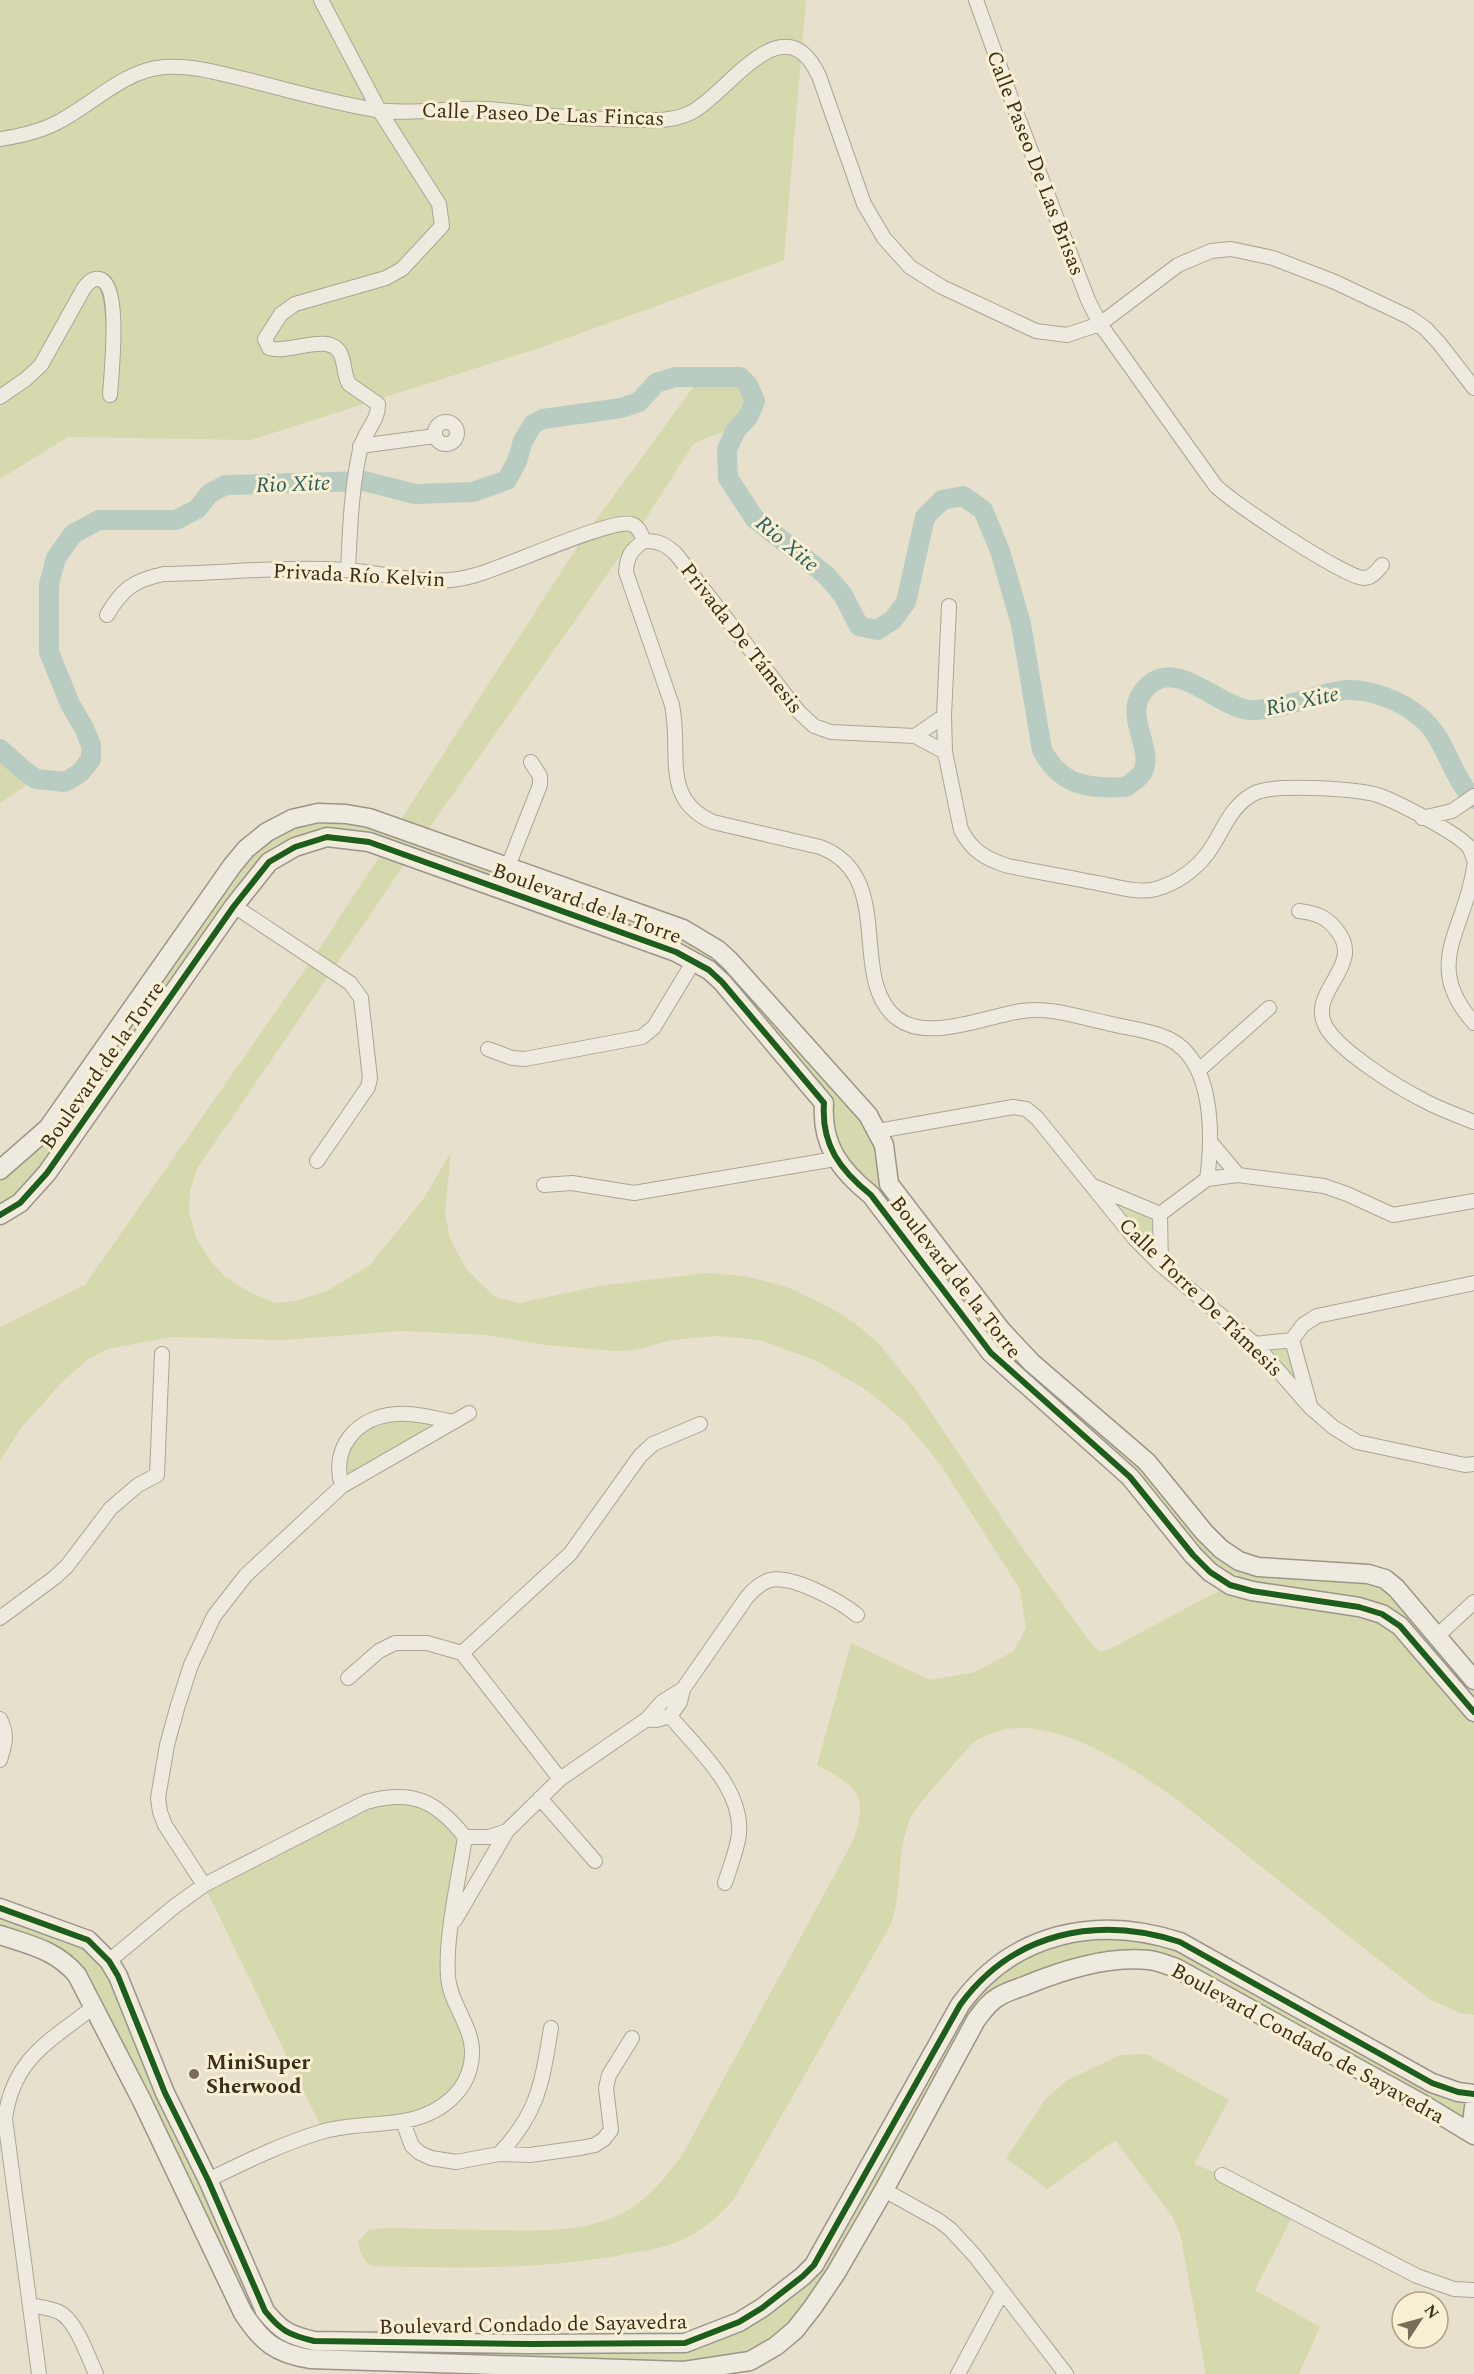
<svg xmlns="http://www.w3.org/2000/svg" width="1474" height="2374" font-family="Spectral,serif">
  <rect width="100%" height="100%" fill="#e7e0cc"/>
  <path fill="#d6d8ad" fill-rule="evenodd" d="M0,0H806L784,260L542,347L251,440L68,437L0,479Z
    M740,377L748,385L755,401C739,443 724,424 693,445L639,529L423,837L702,939L859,1105L890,1184L1001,1330L1239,1561L1385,1579L1474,1680V2015L1460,2013L1431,2000C1376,1958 1321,1914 1267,1871C1204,1822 1106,1732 1024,1728C1009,1727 990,1732 977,1740C969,1745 916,1807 912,1815C895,1848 904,1891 890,1926L735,2197C719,2218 698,2234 674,2243C656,2250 635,2252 616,2256C534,2270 452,2268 370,2266L361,2254L358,2241L369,2230L384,2228C419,2229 454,2229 489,2230C534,2230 582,2234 623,2213C649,2199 668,2175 684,2152L854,1839C869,1793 856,1786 817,1765L851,1643L930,1680L975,1672L1014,1651L1026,1628L1020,1589L940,1464L905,1422L868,1391L817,1361L760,1340L717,1336L671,1340L635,1350L615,1351L546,1345L486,1335L401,1331L284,1340L172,1337L107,1349L87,1360L62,1382L21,1428L0,1461V1327L85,1285L313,958L385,848L348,838L269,862L68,1142L0,1215V1170L48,1128L246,849L318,813L396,827L585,535L700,378ZM410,856L709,970L824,1103L851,1179L1006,1368L1146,1494L1230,1585L1108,1650L1100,1651L1093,1646L1023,1549L916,1390L880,1345L856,1324L831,1308L787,1287L744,1276L706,1273L664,1278L599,1286L520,1303L495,1297L467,1270L450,1239L445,1213L451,1152L424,1198L370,1265L327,1291L295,1301L274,1303L249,1292L224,1276L209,1259L196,1238L189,1211L190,1191L197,1169Z
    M0,749L22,769L36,779L0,803Z
    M1093,1186L1160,1214L1161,1265Z
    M1292,1340L1310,1407L1255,1344Z
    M383,1417L453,1422L342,1486L341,1449Z
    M406,1796L465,1837L447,1959L467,2030L469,2073L441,2108L323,2131L204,1885L366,1802Z
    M0,1908L97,1947L258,2295L290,2335L685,2343L803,2276L960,2005L1046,1939L1151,1932L1432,2083L1474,2094V2135L1200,1980L1127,1960L999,1996L795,2330L726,2366L310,2359L255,2331L77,1975L0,1935Z
    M1146,2054L1229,2100L1194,2164L1222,2175L1294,2213L1255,2290L1320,2327L1299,2374H1206L1180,2233L1172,2216L1115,2140L1047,2189L1006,2158L1044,2101L1066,2081L1120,2055Z"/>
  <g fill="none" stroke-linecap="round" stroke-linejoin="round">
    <path stroke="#b8ccc1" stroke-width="20" d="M0,749L22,769L36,779L65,782L80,773L91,759V745L84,728L70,704L49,652V584L56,558L73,534L99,520H176L197,509L210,493L226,485L364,481L415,494L473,492L507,480L517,461L523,441L533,424L543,419L621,408L639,402L656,383L675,377H740L748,385L755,401L748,417L736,430L727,449L728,478L755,519L826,575L843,595L859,626L877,630L893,620L906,602L925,517L942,500L963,496L983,510L1000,551L1021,624L1042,750C1061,786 1088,789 1126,787C1131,783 1140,777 1143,772C1155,745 1118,712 1149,685C1178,659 1217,706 1249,710C1263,711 1276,707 1289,704C1306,700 1330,691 1347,690C1371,689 1401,701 1419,716C1447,738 1450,776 1474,799"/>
    <defs>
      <path id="street" d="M321,0L379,110L439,204L442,226L402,269L386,278L295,304L281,314L265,339L269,348C288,355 331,330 341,355C345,365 344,375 349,384L378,404C379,421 363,433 360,450C351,490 350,530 348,570
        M976,0L1016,112L1088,300L1100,324L1215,485C1229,501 1347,579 1364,578C1372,578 1377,571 1382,565
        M0,139C21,136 42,131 60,121C94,103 125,70 164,67C190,65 215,72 240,78C285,89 331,103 377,110C412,115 451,107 486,109C508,110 531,114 553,116C583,119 614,119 644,120C661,121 677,120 692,112C729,92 784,1 819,76L864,204L884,238L910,267L942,287L1036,331L1067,335L1100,324L1178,265L1211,251L1231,249L1273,258L1335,282L1409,317L1425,328L1439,343L1474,388
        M0,397L26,379L41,365L84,288C88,283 92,278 99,279C122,283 111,376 110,395
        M435 433a11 11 0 1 1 22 0a11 11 0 1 1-22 0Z
        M360,446L435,436
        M644,541C631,550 627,556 626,572L672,705C682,751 660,799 713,822L820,847C898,876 846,980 898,1019C929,1042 987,1016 1022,1011C1051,1007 1079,1017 1107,1023C1126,1028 1151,1030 1169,1039C1214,1061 1213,1136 1207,1179
        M644,541C659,541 665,544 676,554L798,711L814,726L831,732L915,736L945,752
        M949,606L944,716L945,752L961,830C972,851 986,859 1008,866C1038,872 1068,877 1097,883C1115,886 1138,894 1156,889C1175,884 1195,870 1207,854C1223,833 1228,808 1253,794C1271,783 1352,789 1374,794C1393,799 1457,833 1469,847C1471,851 1473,856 1474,860
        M107,615C122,589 134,580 164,574C225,573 285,566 346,570C392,573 430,589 476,575C503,568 612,518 631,524C639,526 641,534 644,541
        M915,736L944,716
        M1422,818L1452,811L1474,796
        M1474,867C1466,929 1421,964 1474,1023
        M507,869L540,785V776L531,762
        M234,906L350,983L361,998L370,1078L368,1087L317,1161
        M1299,911C1315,913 1325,916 1335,928C1368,965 1308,989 1325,1025C1336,1049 1399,1088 1423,1100C1439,1109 1457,1115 1474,1122
        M488,1049L512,1058L525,1059L642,1037L654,1027L694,961
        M1199,1070L1269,1008
        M878,1131L1013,1107L1026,1109L1037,1118L1135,1239L1161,1265L1255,1344L1310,1407L1333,1427L1357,1442L1465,1465L1474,1464
        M1212,1144L1238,1175
        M544,1185L572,1183L634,1193L835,1159
        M1093,1186L1160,1214
        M1160,1214L1207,1179L1238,1175L1324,1186L1347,1194L1393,1215L1474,1201
        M1160,1214L1161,1265
        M1292,1340L1303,1325L1317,1316L1474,1283
        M1292,1340L1310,1405
        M1255,1344L1292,1340
        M342,1486C330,1447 358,1416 397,1414C416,1413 435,1418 453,1422
        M0,1618L54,1578L67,1566L111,1508L138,1485L157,1475L162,1354
        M1436,1637L1474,1602
        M462,1653L570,1554L640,1456L653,1444L700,1424
        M348,1678L379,1651L395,1643H427L462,1653L560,1779
        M670,1716C697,1749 743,1788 739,1834C737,1850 730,1867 725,1883
        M0,1719C8,1735 5,1744 0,1760
        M647,1719L656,1720L670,1716L680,1702L683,1689L747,1597C753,1590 760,1583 770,1580C793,1575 840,1601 857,1615
        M540,1798L595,1861
        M465,1837H489L507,1831L560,1779L647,1719L662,1702L683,1689
        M204,1885L165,1825L160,1812L158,1798L167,1745L178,1705L191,1665L214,1616L246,1575L342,1486L469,1413
        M455,1920L507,1831
        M109,1961L175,1906L204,1885L366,1802C411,1789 436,1800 465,1837C459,1878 445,1936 448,1977C450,2004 474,2028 472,2055C471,2073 464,2087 451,2099C414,2133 365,2118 321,2132C281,2144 245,2162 208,2180
        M403,2122L412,2146L420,2153L431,2158L456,2162L499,2154L530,2155L580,2148L595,2145L604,2139L611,2130L606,2088L609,2075L632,2038
        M499,2154C539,2112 542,2082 551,2028
        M1222,2175L1417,2276L1454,2289L1474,2290
        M884,2190L938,2220L950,2229L975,2256L1066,2374
        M31,2305C40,2307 51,2308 59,2312C76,2320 88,2357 96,2374
        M39,2374L5,2119C13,2058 50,2041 95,2006
        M958,2374L1002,2292"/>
      <path id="secondary" d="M0,1170L48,1128L232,866L246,849L267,832L292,819L318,813L346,814L369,818L683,929L718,950L730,961L868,1115L884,1145L889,1184L1001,1330L1032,1363L1147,1462L1204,1532L1221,1549L1239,1561L1258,1567L1368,1574L1385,1579L1396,1588L1474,1680
        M0,1215L20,1203L47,1173L234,906L269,862L295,847L327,837L369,842L676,952L709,970L722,982L824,1103C821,1145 840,1170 871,1195L991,1353L1130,1477L1193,1555L1210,1572L1230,1585L1252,1591L1359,1607L1382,1614L1400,1626L1474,1712
        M0,1908L88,1940L109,1961L118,1976L165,2093L208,2180L265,2311C281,2331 289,2335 314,2341L531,2344L685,2343L739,2322L762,2308L803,2276L814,2265L960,2005C1013,1932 1097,1915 1180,1942L1432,2083L1458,2092L1474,2094
        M0,1935C30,1945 56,1950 77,1975L142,2101L243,2313C262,2342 275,2353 310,2359L684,2371L750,2361L776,2346L795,2330L813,2307L836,2273L884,2190L976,2020C983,2011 989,2002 998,1997C1006,1992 1016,1989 1024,1986C1063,1970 1107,1956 1149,1960C1158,1961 1167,1965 1176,1968L1426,2106L1474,2135
        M1474,2107L1472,2123L1474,2129"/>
    </defs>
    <use href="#street" stroke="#aca595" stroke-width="16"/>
    <use href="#secondary" stroke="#9c9486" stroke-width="21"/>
    <use href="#street" stroke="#eeeadf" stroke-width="14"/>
    <use href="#secondary" stroke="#eeeadf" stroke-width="18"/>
    <defs>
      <path id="cycleway" d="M0,1215L20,1203L47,1173L234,906L269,862L295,847L327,837L369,842L676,952L709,970L722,982L824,1103C821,1145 840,1170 871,1195L991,1353L1130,1477L1193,1555L1210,1572L1230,1585L1252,1591L1359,1607L1382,1614L1400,1626L1474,1712
        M0,1908L88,1940L109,1961L118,1976L165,2093L208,2180L265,2311C281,2331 289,2335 314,2341L531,2344L685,2343L739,2322L762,2308L803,2276L814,2265L960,2005C1013,1932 1097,1915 1180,1942L1432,2083L1458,2092L1474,2094"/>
    </defs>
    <use href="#cycleway" stroke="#f9efd2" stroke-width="10"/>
    <use href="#cycleway" stroke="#1b5e20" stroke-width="6"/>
  </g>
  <circle fill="#786c5a" stroke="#f9efd2" stroke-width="2" cx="194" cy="2074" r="6"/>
  <g text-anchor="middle" stroke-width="6" stroke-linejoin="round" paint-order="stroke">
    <g font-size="21" fill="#3c2d1c" stroke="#f9efd2">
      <text transform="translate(543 114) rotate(2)" y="7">Calle Paseo De Las Fincas</text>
      <text transform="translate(1036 163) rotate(69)" y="7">Calle Paseo De Las Brisas</text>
      <text transform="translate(359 575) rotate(3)" y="7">Privada Río Kelvin</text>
      <text transform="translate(742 638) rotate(52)" y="7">Privada De Támesis</text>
      <text transform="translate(587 903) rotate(20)" y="7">Boulevard de la Torre</text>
      <text transform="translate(102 1065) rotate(-55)" y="7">Boulevard de la Torre</text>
      <text transform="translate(956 1277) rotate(52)" y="7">Boulevard de la Torre</text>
      <text transform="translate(1201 1297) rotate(44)" y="7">Calle Torre De Támesis</text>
      <text transform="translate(1308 2043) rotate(29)" y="7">Boulevard Condado de Sayavedra</text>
      <text transform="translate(533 2324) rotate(-1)" y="7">Boulevard Condado de Sayavedra</text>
    </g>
    <g font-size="21" font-weight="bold" fill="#3c2d1c" stroke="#f9efd2" text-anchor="start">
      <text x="206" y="2069">MiniSuper<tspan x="206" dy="24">Sherwood</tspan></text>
    </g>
    <g font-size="22" font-style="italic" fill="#2a5e5d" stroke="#f9efd2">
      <text transform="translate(293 483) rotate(-2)" y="8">Rio Xite</text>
      <text transform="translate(788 543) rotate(40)" y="8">Rio Xite</text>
      <text transform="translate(1302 700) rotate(-12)" y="8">Rio Xite</text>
    </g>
  </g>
  <g transform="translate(1420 2320) rotate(54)"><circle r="28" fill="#f9efd2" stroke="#ada189" stroke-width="1.5"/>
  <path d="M0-4.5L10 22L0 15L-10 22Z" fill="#786c5a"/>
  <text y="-9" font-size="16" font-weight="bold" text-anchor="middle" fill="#3c2d1c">N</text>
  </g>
</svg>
